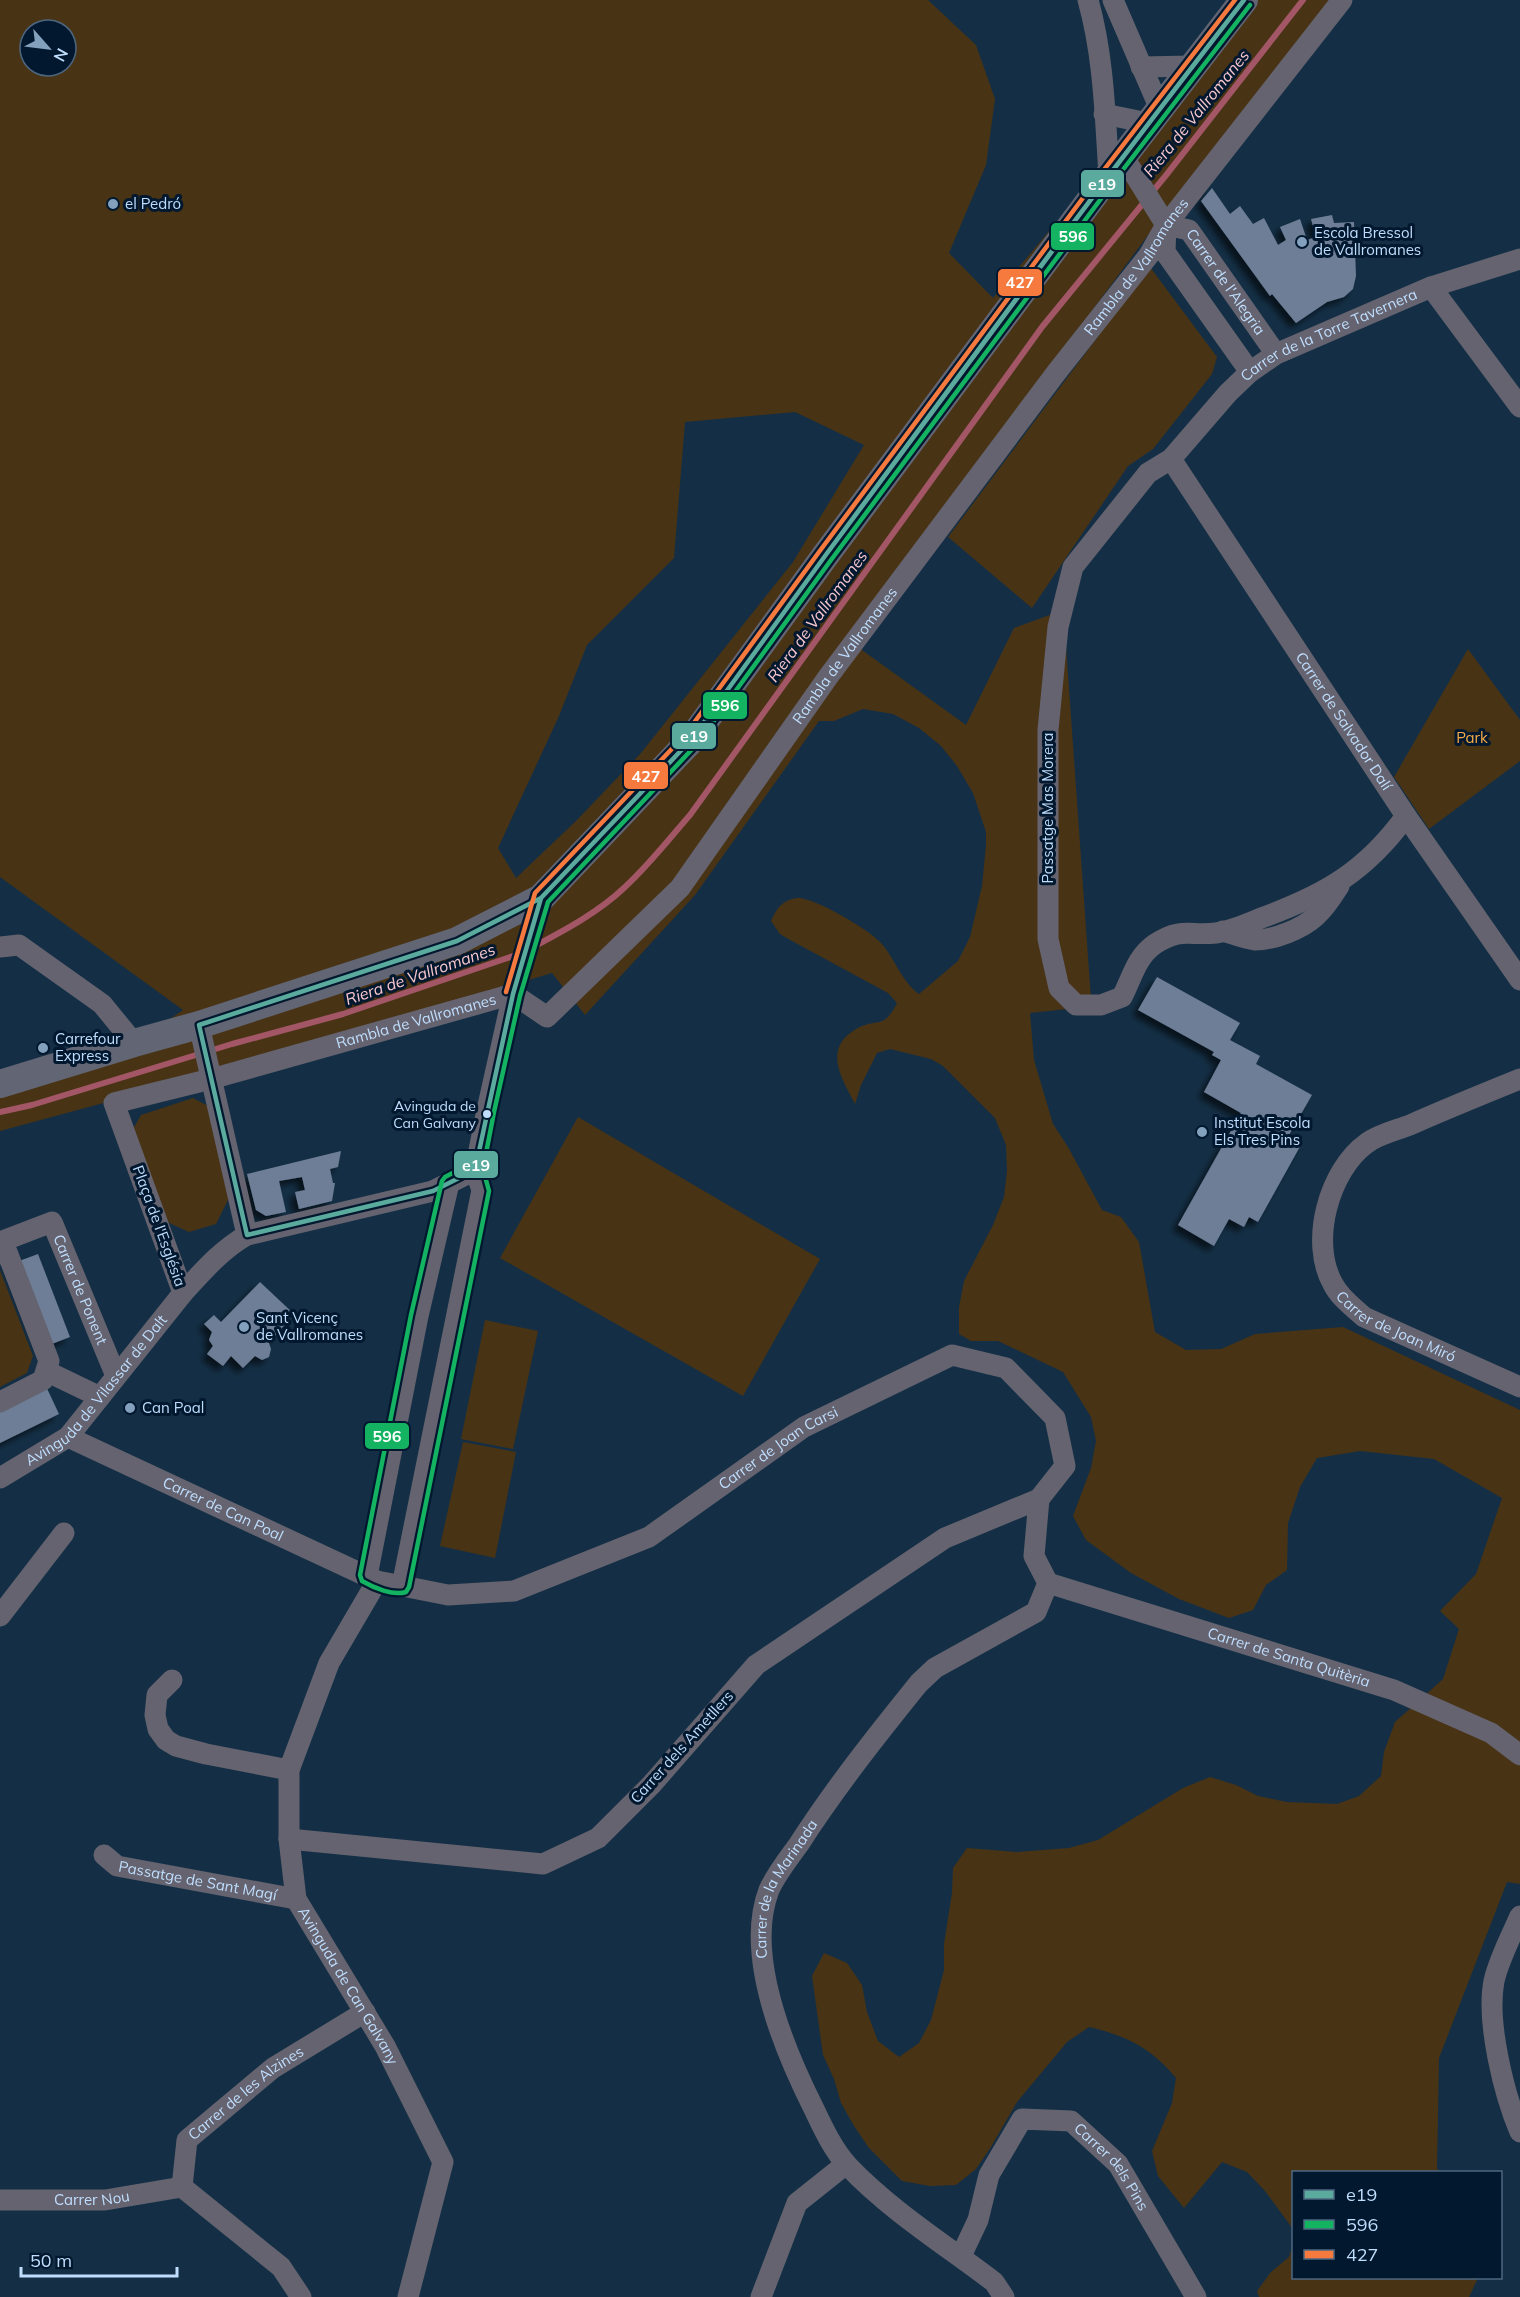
<svg xmlns="http://www.w3.org/2000/svg" width="1520" height="2297" font-family="Mulish,sans-serif">
  <defs>
    <filter id="shadow"><feDropShadow dx="-5.5" dy="5.5" stdDeviation="3" flood-color="#0009"/></filter>
  </defs>
  <rect width="100%" height="100%" fill="#142f45"/>
  <path fill="#483315" fill-rule="evenodd" d="M0,0H928L976,45L995,99L986,165L949,253L993,298L1243,0H1342L1174,200L848,640L966,725L1014,628L1069,608L1065,632L1091,999L1067,1009L1030,1013L1034,1060L1053,1124L1068,1147L1102,1210L1121,1217L1139,1242L1155,1332L1186,1350L1221,1349L1255,1334L1343,1327L1520,1410V1884L1507,1882L1439,2058L1437,2169L1442,2172H1294L1293,2229L1265,2191L1247,2172L1222,2162L1184,2208L1158,2176L1152,2151L1172,2103L1176,2078C1151,2048 1127,2036 1089,2027L1067,2042L1017,2102L991,2147L976,2169L956,2185L930,2186L902,2181L869,2148L854,2126L841,2103L834,2079L823,2055L812,1976L824,1953L847,1963L862,1985L867,2012L878,2041L899,2057L919,2043L931,2020L944,1970V1944L952,1893L953,1868L967,1848L1017,1852L1069,1848L1098,1840L1183,1788L1210,1777L1236,1785L1258,1796L1287,1802L1337,1804L1359,1796L1381,1776L1384,1752L1395,1722L1443,1679L1459,1629L1440,1611L1476,1574L1502,1498L1434,1459L1360,1451L1317,1458L1300,1487L1288,1523L1287,1570L1266,1585L1253,1610L1229,1618L1179,1599L1131,1573L1086,1540L1073,1516L1091,1468L1096,1441L1091,1417L1063,1372L998,1341H971L959,1334V1307L964,1281L993,1225L1004,1197L1007,1171L1006,1145L995,1118L943,1066L931,1059L890,1049L877,1053L861,1085L855,1104C842,1079 822,1049 856,1029C877,1017 883,1031 897,1003L888,993L792,941L780,934L771,921C776,909 782,900 797,898C814,897 870,930 881,943C895,959 902,982 919,994L958,961L970,937L982,886L986,845V832L973,793L957,766L941,746L919,728L893,714L863,709L834,721H819L695,895L585,1015L552,973L270,1058L0,1131V1076L157,1028L183,1010L0,877ZM30,30H66V66H30ZM795,412L864,445L793,562L641,753L577,820L516,878L498,848L559,716L587,645L674,558L685,422Z
    M1150,267L1217,357L1212,374L1153,449L1128,466L1032,608L948,537Z
    M1468,649L1520,720V761L1429,829L1394,777Z
    M193,1098L208,1106L229,1198L216,1224L189,1232L165,1221L133,1129L141,1115Z
    M578,1117L820,1259L743,1396L500,1258Z
    M0,1270L33,1356L27,1373L0,1387Z
    M485,1320L538,1331L513,1449L461,1439Z
    M463,1442L516,1452L495,1558L440,1546Z
    M1293,2244L1294,2278H1478L1469,2297H1259L1257,2291L1271,2272L1289,2257Z"/>
  <g fill="none" stroke-linecap="round" stroke-linejoin="round">
    <path stroke="#a25666" stroke-width="6" d="M533,947C565,930 599,912 625,887C649,865 669,839 690,815L1042,327L1167,174L1303,0
      M0,1112L32,1105L232,1044L343,1014L519,954"/>
  </g>
  <path fill="#6d7e96" filter="url(#shadow)" d="M1212,188L1230,214L1240,206L1253,224L1264,218L1278,245L1286,240L1280,227L1300,219L1307,240L1316,237L1311,219L1332,215L1334,223L1354,222L1356,276L1353,289L1344,297L1327,302L1296,323L1272,294L1270,296L1201,201Z
    M1157,977L1240,1023L1230,1040L1260,1056L1256,1064L1312,1095L1289,1135L1302,1143L1258,1222L1249,1217L1244,1227L1229,1219L1214,1246L1178,1225L1241,1113L1204,1092L1221,1060L1212,1055L1214,1052L1138,1010Z
    M341,1151L338,1167L330,1169L333,1183H335L332,1201L299,1209L295,1192L305,1190L302,1177L279,1181L286,1212L266,1216L256,1210L247,1174Z
    M38,1254L70,1337L44,1347L11,1264Z
    M260,1282L294,1314L269,1343L271,1349L269,1357L262,1360L255,1356L243,1368L231,1356L223,1366L207,1354L213,1346L209,1340L212,1332L204,1324L214,1315L221,1322Z
    M43,1380L59,1414L0,1443V1402Z"/>
  <g fill="none" stroke-linecap="round" stroke-linejoin="round">
    <g stroke="#64636f" stroke-width="21">
      <path d="M1088,0C1104,57 1105,116 1109,175"/>
      <path d="M1113,0L1160,109"/>
      <path d="M1141,67L1192,66"/>
      <path d="M1104,114L1148,123"/>
      <path d="M1123,156L1166,225L1165,252L1250,372"/>
      <path id="s1" d="M1166,225L1189,230L1276,354"/>
      <path d="M1431,287L1520,407"/>
      <path id="s2" d="M1171,459L1406,816L1520,980"/>
      <path id="s3" d="M1406,816C1366,871 1326,894 1264,917C1249,923 1232,931 1216,933C1189,936 1181,927 1155,944C1136,957 1132,978 1122,997L1101,1005H1076L1059,988L1048,939V730L1058,627L1073,567L1148,473L1171,459L1228,393L1250,372L1276,354L1431,287L1520,259"/>
      <path d="M1223,931C1233,934 1245,939 1255,940C1274,940 1302,929 1316,916C1326,907 1332,897 1339,886"/>
      <path d="M0,947L19,945L102,1004L134,1043"/>
      <path d="M199,1025L247,1235"/>
      <path id="s4" d="M1520,1079C1483,1094 1446,1109 1410,1125C1397,1130 1379,1134 1367,1143C1329,1170 1309,1242 1333,1284C1340,1298 1353,1307 1364,1317L1520,1387"/>
      <path id="s5" d="M475,1170L433,1191L247,1235C221,1250 203,1271 183,1293L114,1103L211,1079L513,994L547,1017L680,888L828,677L1056,373L1149,255L1166,225L1342,0"/>
      <path id="s6" d="M0,1242L52,1222L116,1376"/>
      <path d="M0,1254L7,1252L49,1361L43,1380L0,1402"/>
      <path d="M46,1371L100,1397"/>
      <path id="s7" d="M68,1437L377,1581L448,1595L514,1591L649,1537L804,1427L952,1355L1006,1368L1055,1418L1065,1466L1039,1499L945,1538L756,1665L652,1784L598,1838L543,1864L289,1839"/>
      <path id="s8" d="M0,1478L68,1437L183,1293"/>
      <path d="M367,1576L418,1316L449,1183"/>
      <path id="s9" d="M377,1581L329,1663L289,1770V1839L296,1899L385,2046L443,2162L408,2297"/>
      <path id="s10" d="M1048,1583L1394,1690L1491,1733L1520,1755"/>
      <path d="M402,1586L482,1190L475,1170L487,1110L513,994L541,898"/>
      <path d="M0,1616L64,1533"/>
      <path d="M172,1680L157,1695L155,1715L158,1729L166,1740L176,1746L206,1754L289,1770"/>
      <path id="s11" d="M104,1855L117,1866L296,1899"/>
      <path d="M1520,1916C1511,1937 1499,1959 1494,1981C1486,2022 1504,2094 1520,2132"/>
      <path id="s12" d="M0,2200H105L182,2187"/>
      <path id="s13" d="M961,2256L978,2220L989,2175L1022,2119L1071,2121L1118,2164L1196,2297"/>
      <path id="s14" d="M301,2297L281,2267L182,2187L187,2140L273,2068L365,2012"/>
      <path d="M761,2297L797,2203L846,2164"/>
      <path id="s15" d="M1004,2297L994,2282C944,2244 891,2211 848,2166C833,2150 822,2126 813,2107C784,2049 744,1955 769,1890C776,1874 789,1858 799,1844C835,1788 877,1735 919,1683L935,1668L1036,1612L1048,1583L1034,1556L1039,1499"/>
    </g>
    <path stroke="#626574" stroke-width="28" d="M0,1084L134,1043L199,1025L457,941L541,898L691,740L825,556L1109,175L1244,0"/>
    <defs>
      <path id="bus-1" d="M1244,0L1109,175L825,556C963,370 1101,183 1244,0Z
        M541,898L513,994L475,1170L433,1191L247,1235L199,1025L457,941Z
        M541,898L691,740L825,556"/>
      <path id="bus-2" d="M468,1165L445,1177L442,1181L411,1315L360,1575L362,1581C374,1588 393,1596 406,1592L409,1587L489,1191L483,1169L494,1112L520,996L548,902L697,744L831,560L1115,180L1250,5"/>
      <path id="bus-3" d="M506,992L535,893L685,735L819,552L1103,171L1235,0"/>
    </defs>
    <use href="#bus-1" stroke="#02182f" stroke-width="9"/>
    <use href="#bus-2" stroke="#02182f" stroke-width="9"/>
    <use href="#bus-3" stroke="#02182f" stroke-width="9"/>
    <use href="#bus-1" stroke="#5aab9d" stroke-width="4.5"/>
    <use href="#bus-2" stroke="#13b361" stroke-width="4.5"/>
    <use href="#bus-3" stroke="#f6793e" stroke-width="4.5"/>
  </g>
  <g fill="#83a0bd" stroke="#02182f" stroke-width="2">
    <circle cx="113" cy="204" r="6"/>
    <circle cx="1302" cy="242" r="6"/>
    <circle cx="43" cy="1048" r="6"/>
    <circle cx="1202" cy="1132" r="6"/>
    <circle cx="244" cy="1327" r="6"/>
    <circle cx="130" cy="1408" r="6"/>
  </g>
  <circle fill="#bfddfd" stroke="#02182f" stroke-width="2" cx="487" cy="1114" r="5"/>
  <g text-anchor="middle" stroke-width="6" stroke-linejoin="round" paint-order="stroke">
    <g font-size="14" fill="#bfddfd" stroke="#02182f" text-anchor="end">
      <text x="476" y="1111">Avinguda de<tspan x="476" dy="17">Can Galvany</tspan></text>
    </g>
    <g font-size="15" fill="#bfddfd" stroke="#02182f" text-anchor="start">
      <text x="125" y="209">el Pedró</text>
      <text x="1314" y="238">Escola Bressol<tspan x="1314" dy="17">de Vallromanes</tspan></text>
      <text x="55" y="1044">Carrefour<tspan x="55" dy="17">Express</tspan></text>
      <text x="1214" y="1128">Institut Escola<tspan x="1214" dy="17">Els Tres Pins</tspan></text>
      <text x="256" y="1323">Sant Vicenç<tspan x="256" dy="17">de Vallromanes</tspan></text>
      <text x="142" y="1413">Can Poal</text>
    </g>
    <g font-size="15" fill="#bfddfd" stroke="#02182f">
      <text dy="5" stroke="none"><textPath href="#s5" startOffset="1938">Rambla de Vallromanes</textPath></text>
      <text dy="5" stroke="none"><textPath href="#s1" startOffset="87">Carrer de l'Alegria</textPath></text>
      <text dy="5" stroke="none"><textPath href="#s3" startOffset="1203">Carrer de la Torre Tavernera</textPath></text>
      <text dy="5" stroke="none"><textPath href="#s5" startOffset="1452">Rambla de Vallromanes</textPath></text>
      <text dy="5" stroke="none"><textPath href="#s2" startOffset="314">Carrer de Salvador Dalí</textPath></text>
      <text transform="translate(1048 808) rotate(-90)" y="5">Passatge Mas Morera</text>
      <text dy="5" stroke="none"><textPath href="#s5" startOffset="840">Rambla de Vallromanes</textPath></text>
      <text transform="translate(159 1226) rotate(70)" y="5">Plaça de l'Església</text>
      <text dy="5" stroke="none"><textPath href="#s6" startOffset="129">Carrer de Ponent</textPath></text>
      <text dy="5" stroke="none"><textPath href="#s4" startOffset="400">Carrer de Joan Miró</textPath></text>
      <text dy="5" stroke="none"><textPath href="#s8" startOffset="132">Avinguda de Vilassar de Dalt</textPath></text>
      <text dy="5" stroke="none"><textPath href="#s7" startOffset="782">Carrer de Joan Carsi</textPath></text>
      <text dy="5" stroke="none"><textPath href="#s7" startOffset="171">Carrer de Can Poal</textPath></text>
      <text dy="5" stroke="none"><textPath href="#s10" startOffset="252">Carrer de Santa Quitèria</textPath></text>
      <text transform="translate(682 1747) rotate(-48)" y="5">Carrer dels Ametllers</text>
      <text dy="5" stroke="none"><textPath href="#s11" startOffset="99">Passatge de Sant Magí</textPath></text>
      <text dy="5" stroke="none"><textPath href="#s15" startOffset="507">Carrer de la Marinada</textPath></text>
      <text dy="5" stroke="none"><textPath href="#s9" startOffset="440">Avinguda de Can Galvany</textPath></text>
      <text dy="5" stroke="none"><textPath href="#s14" startOffset="286">Carrer de les Alzines</textPath></text>
      <text dy="5" stroke="none"><textPath href="#s13" startOffset="262">Carrer dels Pins</textPath></text>
      <text dy="5" stroke="none"><textPath href="#s12" startOffset="92">Carrer Nou</textPath></text>
    </g>
    <g font-size="15" fill="#f8ac49" stroke="#02182f">
      <text x="1472" y="743">Park</text>
    </g>
    <g font-size="16" font-style="italic" fill="#f9c7cd" stroke="#02182f">
      <text transform="translate(1196 113) rotate(-51)" y="6">Riera de Vallromanes</text>
      <text transform="translate(817 616) rotate(-54)" y="6">Riera de Vallromanes</text>
      <text transform="translate(420 974) rotate(-19)" y="6">Riera de Vallromanes</text>
    </g>
  </g>
  <g stroke="#02182f" stroke-width="2">
    <rect x="1080" y="169" width="45" height="29" rx="6" fill="#5aab9d"/>
    <rect x="1050" y="222" width="45" height="29" rx="6" fill="#13b361"/>
    <rect x="997" y="268" width="46" height="29" rx="6" fill="#f6793e"/>
    <rect x="702" y="691" width="46" height="29" rx="6" fill="#13b361"/>
    <rect x="671" y="722" width="46" height="28" rx="6" fill="#5aab9d"/>
    <rect x="623" y="761" width="46" height="29" rx="6" fill="#f6793e"/>
    <rect x="453" y="1150" width="46" height="29" rx="6" fill="#5aab9d"/>
    <rect x="364" y="1422" width="46" height="28" rx="6" fill="#13b361"/>
  </g>
  <g font-size="16" text-anchor="middle" font-weight="bold" fill="#fff">
    <text x="1102" y="190">e19</text>
    <text x="1073" y="242">596</text>
    <text x="1020" y="288">427</text>
    <text x="725" y="711">596</text>
    <text x="694" y="742">e19</text>
    <text x="646" y="782">427</text>
    <text x="476" y="1171">e19</text>
    <text x="387" y="1442">596</text>
  </g>
  <rect x="1292" y="2171" width="210" height="108" fill="#02182f" stroke="#4e6781" stroke-width="1.5"/>
  <rect x="1304" y="2190" width="30" height="9" fill="#5aab9d" stroke="#4e6781" stroke-width="1.5"/>
  <text x="1346" y="2201" font-size="18" fill="#bfddfd">e19</text>
  <rect x="1304" y="2220" width="30" height="9" fill="#13b361" stroke="#4e6781" stroke-width="1.5"/>
  <text x="1346" y="2231" font-size="18" fill="#bfddfd">596</text>
  <rect x="1304" y="2250" width="30" height="9" fill="#f6793e" stroke="#4e6781" stroke-width="1.5"/>
  <text x="1346" y="2261" font-size="18" fill="#bfddfd">427</text>
  <g transform="translate(48 48) rotate(118)"><circle r="28" fill="#02182f" stroke="#4e6781" stroke-width="1.5"/>
  <path d="M0-4.5L10 22L0 15L-10 22Z" fill="#83a0bd"/>
  <text y="-9" font-size="16" font-weight="bold" text-anchor="middle" fill="#bfddfd">N</text>
  </g>
  <path d="M21 2267v9h156v-9" fill="none" stroke="#bfddfd" stroke-width="3"/>
  <text x="30" y="2267" font-size="18" fill="#bfddfd" stroke="#02182f" stroke-width="4.5" paint-order="stroke">50 m</text>
</svg>
